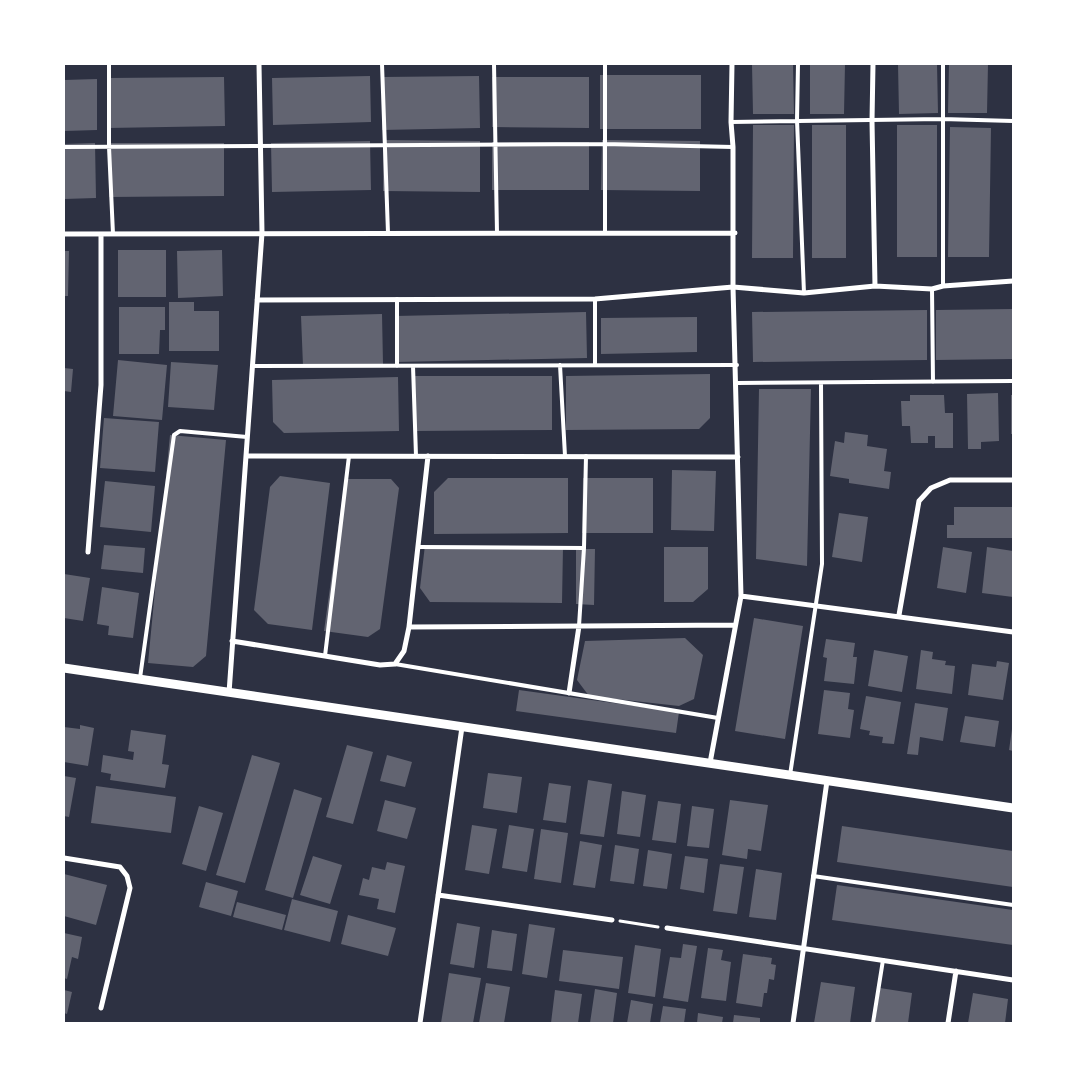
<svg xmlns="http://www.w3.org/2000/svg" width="1077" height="1087" font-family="'Titillium Web',sans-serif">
  <rect width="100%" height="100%" fill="#2d3142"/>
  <path fill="#626471" d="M752,64H793L794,114H753Z
    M810,64H845L844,114H810Z
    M898,64H937L938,113L899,114Z
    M949,64H988L987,113H948Z
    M600,75H701V129H600Z
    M370,76L371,122L273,125L272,78Z
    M479,76L480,128L382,130V77Z
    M224,77L225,126L108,128V78Z
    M492,77H589V128L492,127Z
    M97,79V130L64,131V80Z
    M753,125H794L793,258H752Z
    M812,125H846V258H812Z
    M897,125H937V257H897Z
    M950,127L991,128L989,257H948Z
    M383,140L480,141V192L383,191Z
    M602,140L700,141V191L601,190Z
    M370,141L371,190L272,192L271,143Z
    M492,142H589V190H492Z
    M95,143L96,198L64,199V144Z
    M109,143H224V196L109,197Z
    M118,250H166V297H118Z
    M222,250L223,296L178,298L177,251Z
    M64,251H69L68,296H64Z
    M169,302H194V311H219V351H169Z
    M119,307H165V330H160L159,354H119Z
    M1013,309V359L936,360V310Z
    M927,310V360L753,362L752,312Z
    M586,312L587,358L396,362L395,316Z
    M382,314L383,364L303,366L301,316Z
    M697,317V352L601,354V318Z
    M118,360L167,365L162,420L113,416Z
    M171,362L218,365L214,410L168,407Z
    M64,368L73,369L71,392L64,391Z
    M710,374V418L699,429L566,430V376Z
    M415,376H552V430L415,431Z
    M398,377L399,431L284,433L273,422L272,380Z
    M759,389H811L807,566L756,559Z
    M998,393L999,441L981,442V449H968L967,394Z
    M910,395H944L945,413H953V448H935V436H928V443H911L910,426H902L901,401H910Z
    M1011,395H1013V434H1011Z
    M104,418L159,422L155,472L100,468Z
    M845,432L868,435L867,446L887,449L884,471L891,472L889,489L849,483V479L830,476L835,441L844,443Z
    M170,435L226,440L206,656L193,667L148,663Z
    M672,470L716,471L714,531L671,530Z
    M280,476L330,483L312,630L268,624L254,610L270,487Z
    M448,478H568V533L434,534V492Z
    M583,478H653V533H582Z
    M345,479H391L399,488L380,629L368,637L324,631Z
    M105,481L155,486L151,532L100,527Z
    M954,507H1013V538H947V525H954Z
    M839,513L868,517L862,562L832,557Z
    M104,545L145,548L143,573L101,569Z
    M425,545L563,547L562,603L430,602L420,588Z
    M664,547H708V589L693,602H664Z
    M943,547L972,552L966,593L937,588Z
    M987,547L1013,551V597L982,593Z
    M576,549H595L594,605L576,604Z
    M64,574L90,578L83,621L64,618Z
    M102,587L139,593L133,638L108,635L109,626L97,624Z
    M754,618L803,626L785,739L735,731Z
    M685,638L703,655L694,699L679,706L589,696L577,680L585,641Z
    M826,639L855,643L853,657H857L854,684L824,681L827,658L823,657Z
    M874,650L908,656L902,692L868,686Z
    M921,650L933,652L932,659L946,661L945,665L955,666L952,694L916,689Z
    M997,661L1009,663L1003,700L968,695L972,664L996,667Z
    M519,690L679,712L676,733L516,711Z
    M824,690L850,693L848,709L854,710L850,738L818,734Z
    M866,696L901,702L894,744L882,743L883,737L869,735L870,731L860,729Z
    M915,703L948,708L943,741L920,737L918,755L907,754Z
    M965,716L999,721L995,747L960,742Z
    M80,725L94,728L88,766L64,762V727L80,729Z
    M1012,729H1013V751L1009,750Z
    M131,730L166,735L162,764L169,765L165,788L110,780L111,774L101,772L103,755L133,760L134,752L128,751Z
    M347,745L373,752L353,824L326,817Z
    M252,755L280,763L245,883L216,875Z
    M387,755L412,762L405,787L380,781Z
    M488,773L522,777L517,813L483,808Z
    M64,776L76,778L69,817L64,816Z
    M588,780L612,784L604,837L580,834Z
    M549,783L571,786L566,823L543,820Z
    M96,786L176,797L171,833L91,823Z
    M294,789L322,798L293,898L265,890Z
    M622,791L646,795L640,837L617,834Z
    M385,800L416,808L407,839L377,831Z
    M730,800L768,805L761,851L748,849L747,859L722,855Z
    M658,801L681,804L676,843L652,840Z
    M199,806L223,813L206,871L182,864Z
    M692,806L714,809L709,848L687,846Z
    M472,825L497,829L489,874L465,870Z
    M509,825L534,829L527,872L502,868Z
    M842,826L1013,851V887L837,862Z
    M541,829L568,833L561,883L534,879Z
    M580,841L602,845L595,888L573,885Z
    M615,845L639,849L634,884L610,881Z
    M648,850L672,854L667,889L643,886Z
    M313,856L342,865L330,904L300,895Z
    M685,856L708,859L704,893L680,889Z
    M387,862L405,866L395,913L377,909L379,899L359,895L363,878L369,880L372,867L385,870Z
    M720,864L744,867L737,914L713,911Z
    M756,869L782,873L776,920L749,917Z
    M64,874L107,885L96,925L64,916Z
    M206,882L238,891L231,916L199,907Z
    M837,885L1013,910V945L832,920Z
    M292,899L338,911L330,942L284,930Z
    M237,902L286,915L282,930L233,917Z
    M348,915L396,928L388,956L341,944Z
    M457,923L480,927L474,968L450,964Z
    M529,924L555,928L547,978L522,974Z
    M492,930L517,934L512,971L487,968Z
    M64,933L82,937L78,959L72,957L67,979L64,978Z
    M683,944L697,946L688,1002L663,998L670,957L681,958Z
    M635,945L661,949L655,997L628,993Z
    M708,948L723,950L721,960L731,962L726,1001L701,998Z
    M563,950L623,957L619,989L559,981Z
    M743,954L772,958L771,964L776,965L774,980L769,979L767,993H764L762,1007L736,1003Z
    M449,973L481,978L473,1023H441Z
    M821,982L855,987L850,1023H814Z
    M486,983L510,987L504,1023H479Z
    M880,988L912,993L908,1023H875Z
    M595,989L617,993L613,1023H590Z
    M64,990L72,992L67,1014L64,1013Z
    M555,990L582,994L578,1023H551Z
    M973,993L1008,999L1005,1023H968Z
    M631,1000L653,1004L650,1023H627Z
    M663,1006L686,1009L684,1023H660Z
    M698,1013L723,1017L722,1023H697Z
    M734,1015L760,1018V1023H733Z"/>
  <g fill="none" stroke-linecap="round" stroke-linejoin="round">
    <path stroke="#fff" stroke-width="3" d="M620,921L658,927"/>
    <path stroke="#fff" stroke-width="4" d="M109,64V147L113,234
      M382,64L388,233
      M494,64L497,233
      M605,64V232
      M798,64L797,120L804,293
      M731,122L942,119L1013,121
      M64,147L604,144L733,147
      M943,286V64
      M932,289L933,382
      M595,299V365
      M560,365L565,456
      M252,366L737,365
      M397,366V299
      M413,366L416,456
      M737,383L1013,381
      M419,547L584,548
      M579,626L584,548L586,456
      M325,656L349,456
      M395,664L718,718
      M140,678L174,435L180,431L247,437
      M790,775L822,564L821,383
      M813,876L1013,905
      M873,1023L883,960"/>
    <path stroke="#fff" stroke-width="5" d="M873,64L872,121L875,286
      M64,234L735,233
      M257,300L595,299L733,287L804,293L875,286L932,289L943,286L1013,281
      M246,456L738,457
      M88,552L101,385V234
      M741,596L1013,632
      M899,615L919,501L931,488L950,480H1013
      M409,627L735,625
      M232,641L380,665L395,664L404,651L409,627L428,456
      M229,693L262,233L259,64
      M569,693L579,626
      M710,763L741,596L733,287V147L731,122L732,64
      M64,858L120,867L127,876L130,888L101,1008
      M438,895L612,920
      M667,928L1013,980
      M420,1023L462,727
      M793,1023L827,781
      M948,1023L956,971"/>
    <path stroke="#fff" stroke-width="9" d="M64,668L1013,808"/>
  </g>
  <rect width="1077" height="1087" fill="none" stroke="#ffffff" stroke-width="130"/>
</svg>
